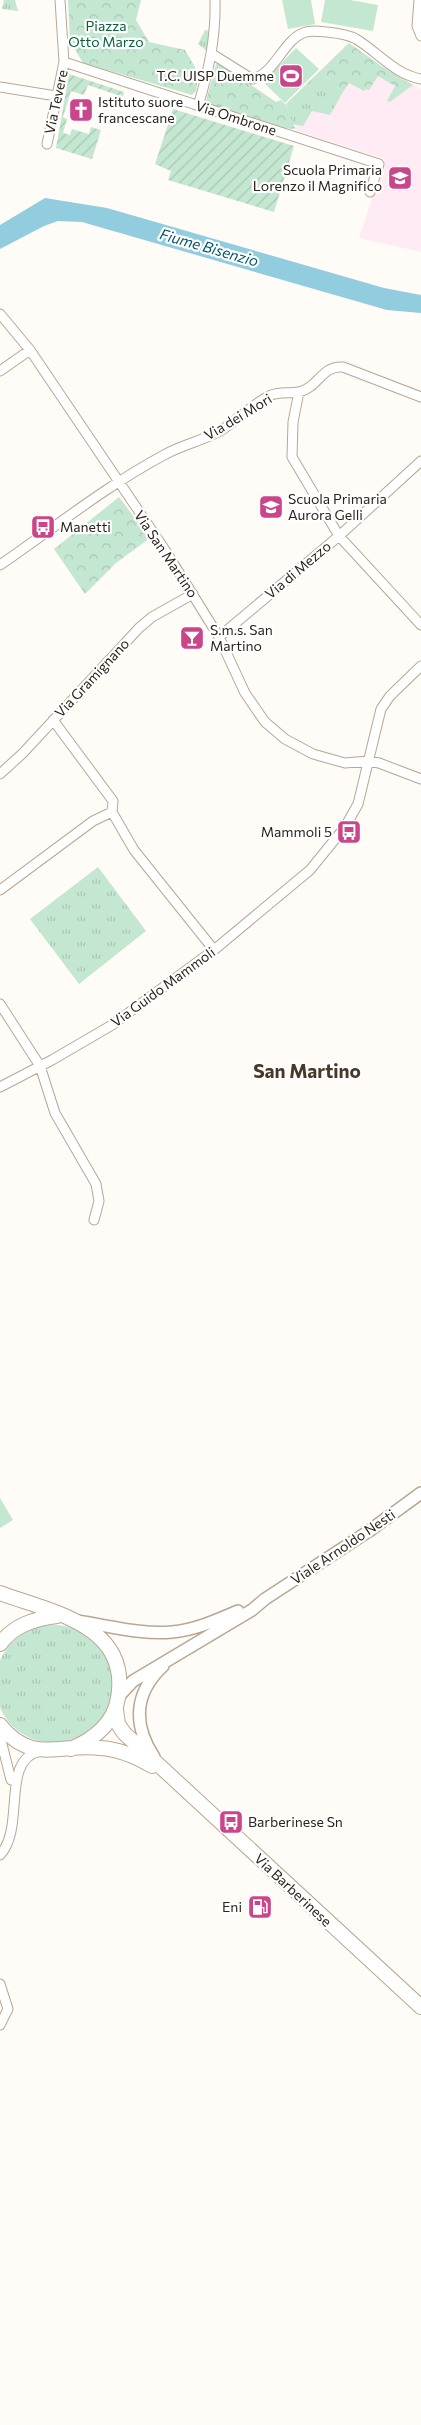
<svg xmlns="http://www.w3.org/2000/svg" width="421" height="2425" font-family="Commissioner,sans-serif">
  <defs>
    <pattern id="grass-tufts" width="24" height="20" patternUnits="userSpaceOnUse" patternTransform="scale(1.25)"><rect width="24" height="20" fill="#c4e7d2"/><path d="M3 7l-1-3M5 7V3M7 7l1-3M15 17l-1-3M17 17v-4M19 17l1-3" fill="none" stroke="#a9c6b4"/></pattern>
    <pattern id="park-crowns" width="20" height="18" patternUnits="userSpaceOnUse" patternTransform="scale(1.25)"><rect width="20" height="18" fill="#c4e7d2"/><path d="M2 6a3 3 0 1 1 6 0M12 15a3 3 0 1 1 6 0" fill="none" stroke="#a9c6b4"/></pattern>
    <pattern id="garden-furrows" width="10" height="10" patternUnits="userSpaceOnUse" patternTransform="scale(1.25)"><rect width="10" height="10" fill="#c4e7d2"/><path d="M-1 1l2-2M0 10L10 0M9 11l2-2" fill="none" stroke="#a9c6b4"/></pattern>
  </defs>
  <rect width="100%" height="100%" fill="#fffbf7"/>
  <path fill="#ffebf4" d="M349,43L383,67L421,89V252L359,238L385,159L297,131L292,124L286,104Z"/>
  <path fill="url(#grass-tufts)" d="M4,0H15L18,11L2,9Z
    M205,30L211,31L207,51L198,44Z
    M320,71L343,92L330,115L312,111L303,126L292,124L286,104Z
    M98,867L146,931L79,984L30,919Z
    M-5 1684a59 59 0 1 1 118 0a59 59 0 1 1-118 0Z"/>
  <path fill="url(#park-crowns)" d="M68,0H141L136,20L149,42L185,50L199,74L196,91L192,95L83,63L70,41Z
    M349,43L383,67L413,85L390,102L387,101L395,86L378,76L369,90L366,89L364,91L349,83L343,92L320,71Z
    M219,63L276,102L281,100L286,105L295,129L281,128L210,107L206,101L216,64Z
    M119,497L150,538L116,563L85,594L54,549Z"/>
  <path fill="url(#garden-furrows)" d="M69,74L124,92L123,97L88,85L84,95L71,91L63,117L67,119L63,133L70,135L72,129L89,134L91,127L101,130L92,159L56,148Z
    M173,109L294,146L274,212L168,180L171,171L155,164Z"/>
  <path fill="#c4e7d2" d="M282,0H311L315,24L288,29Z
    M325,0H350L378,5L373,31L321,22Z
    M296,48L319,69L285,103L263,82Z
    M0,1498L13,1520L0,1528Z"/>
  <path fill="#91ccdf" d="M45,198L107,208L384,288L421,295V313L387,310L82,222L58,221L44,226L0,249V225Z"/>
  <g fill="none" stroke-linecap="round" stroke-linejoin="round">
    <defs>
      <path id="minor" d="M419,0L417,26L421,36
        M212,54L252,79C274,75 283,41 303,33C310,30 318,31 326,32C336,33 347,34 356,39C378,52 394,74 421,79
        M64,62L379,164L370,192
        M0,87L56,96
        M198,106C209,70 216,37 215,0
        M47,144L64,62L60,0
        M0,314L30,350L165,550L219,637L245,693L265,722L285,739L313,754L345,763L369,761L379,763L421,779
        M0,371L30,350
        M299,392L293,422L292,457L339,536L421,625
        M0,565C54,528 106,486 164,455C181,445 202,441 220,431C237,421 251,405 269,396C279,391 289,394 299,392C318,388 322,365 343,367L421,397
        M219,637L339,536L421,461
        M53,720L113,801L112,812L134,850L214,950
        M0,774L23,753L139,628L152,617L193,594
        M0,890L93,821L112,812
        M0,1004L40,1066L55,1113L96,1184L99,1201L94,1220
        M0,1087L52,1060L112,1025L214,950L310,870L345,827L358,804L381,709L390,696L421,666
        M0,1736L11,1780
        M0,1855C26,1827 0,1760 40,1751
        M0,1984L8,2009L0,2025"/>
      <path id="tertiary" d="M76,1621C107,1625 141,1635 172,1632C195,1630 217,1620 238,1611
        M119,1696L133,1681L252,1610L265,1599L369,1531L421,1493
        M154,1757C133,1725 134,1693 163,1666"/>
      <path id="primary" d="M0,1593C51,1612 131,1625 118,1698C114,1724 94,1739 71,1749
        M0,1644C14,1625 34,1619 57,1616
        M116,1709L118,1724L124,1733L421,2007
        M0,1725C31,1765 61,1743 100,1748C118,1749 137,1757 152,1766"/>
    </defs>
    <use href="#minor" stroke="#b9a793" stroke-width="11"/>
    <use href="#tertiary" stroke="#b9a793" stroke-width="14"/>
    <use href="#primary" stroke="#b9a793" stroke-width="16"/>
    <use href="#minor" stroke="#fff" stroke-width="9"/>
    <use href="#tertiary" stroke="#fff" stroke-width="11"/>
    <use href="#primary" stroke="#fff" stroke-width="14"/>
  </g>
  <defs>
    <symbol id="stadium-square" viewBox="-11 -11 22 22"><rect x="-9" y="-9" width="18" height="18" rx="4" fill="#ca468b" stroke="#fff"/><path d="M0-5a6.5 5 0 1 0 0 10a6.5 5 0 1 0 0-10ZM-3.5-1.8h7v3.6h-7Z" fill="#fff"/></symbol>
    <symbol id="church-square" viewBox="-11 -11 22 22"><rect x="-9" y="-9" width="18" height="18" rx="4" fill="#ca468b" stroke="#fff"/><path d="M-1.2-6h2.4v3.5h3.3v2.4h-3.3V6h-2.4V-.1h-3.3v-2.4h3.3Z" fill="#fff"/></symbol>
    <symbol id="school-square" viewBox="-11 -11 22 22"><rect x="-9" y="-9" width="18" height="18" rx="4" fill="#ca468b" stroke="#fff"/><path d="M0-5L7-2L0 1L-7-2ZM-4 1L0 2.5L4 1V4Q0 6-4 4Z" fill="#fff"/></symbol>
    <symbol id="bus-square" viewBox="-11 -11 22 22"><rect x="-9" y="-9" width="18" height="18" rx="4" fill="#ca468b" stroke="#fff"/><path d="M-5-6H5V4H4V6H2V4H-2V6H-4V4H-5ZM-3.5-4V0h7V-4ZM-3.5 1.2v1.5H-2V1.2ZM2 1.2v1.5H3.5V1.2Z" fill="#fff"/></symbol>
    <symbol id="bar-square" viewBox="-11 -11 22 22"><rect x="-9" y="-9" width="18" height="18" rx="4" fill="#ca468b" stroke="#fff"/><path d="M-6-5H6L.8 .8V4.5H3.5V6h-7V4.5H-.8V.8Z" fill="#fff"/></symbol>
    <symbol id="fuel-square" viewBox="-11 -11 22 22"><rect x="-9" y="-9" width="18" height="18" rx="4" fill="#ca468b" stroke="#fff"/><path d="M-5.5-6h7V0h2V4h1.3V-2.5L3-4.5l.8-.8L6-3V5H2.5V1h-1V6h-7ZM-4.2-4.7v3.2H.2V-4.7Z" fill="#fff"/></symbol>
  </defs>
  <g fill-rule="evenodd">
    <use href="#stadium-square" x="277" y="62" width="28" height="28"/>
    <use href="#church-square" x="67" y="96" width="28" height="28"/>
    <use href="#school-square" x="386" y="164" width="28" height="28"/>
    <use href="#school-square" x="257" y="493" width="28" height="28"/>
    <use href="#bus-square" x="29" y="513" width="28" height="28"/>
    <use href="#bar-square" x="178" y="624" width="28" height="28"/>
    <use href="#bus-square" x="335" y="818" width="28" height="28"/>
    <use href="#bus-square" x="217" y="1808" width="28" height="28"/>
    <use href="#fuel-square" x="246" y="1893" width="28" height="28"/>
  </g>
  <g text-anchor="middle" stroke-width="4.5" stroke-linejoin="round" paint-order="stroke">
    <g font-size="14" fill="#085f3c" stroke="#fff">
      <text x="106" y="31">Piazza<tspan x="106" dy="16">Otto Marzo</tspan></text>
    </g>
    <g font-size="14" fill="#2b241c" stroke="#fff" text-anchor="start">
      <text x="274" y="81" text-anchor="end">T.C. UISP Duemme</text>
      <text x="98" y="107">Istituto suore<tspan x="98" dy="16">francescane</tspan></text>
      <text x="382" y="175" text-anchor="end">Scuola Primaria<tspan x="382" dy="16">Lorenzo il Magnifico</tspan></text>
      <text x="288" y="504">Scuola Primaria<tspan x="288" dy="16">Aurora Gelli</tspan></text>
      <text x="60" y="532">Manetti</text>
      <text x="210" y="635">S.m.s. San<tspan x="210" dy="16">Martino</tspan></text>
      <text x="332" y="837" text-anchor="end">Mammoli 5</text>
      <text x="248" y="1827">Barberinese Sn</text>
      <text x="242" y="1912" text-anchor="end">Eni</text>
    </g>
    <g font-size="14" fill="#2b241c" stroke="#fff">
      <text transform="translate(56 102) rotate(-78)" y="5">Via Tevere</text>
      <text transform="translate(236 118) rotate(18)" y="5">Via Ombrone</text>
      <text transform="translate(238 417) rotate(-31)" y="5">Via dei Mori</text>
      <text transform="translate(166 554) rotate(56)" y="5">Via San Martino</text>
      <text transform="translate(298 570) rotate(-40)" y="5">Via di Mezzo</text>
      <text transform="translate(92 678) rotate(-47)" y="5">Via Gramignano</text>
      <text transform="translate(163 987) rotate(-36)" y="5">Via Guido Mammoli</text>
      <text transform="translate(343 1547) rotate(-34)" y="5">Viale Arnoldo Nesti</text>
      <text transform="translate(293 1890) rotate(43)" y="5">Via Barberinese</text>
    </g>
    <g font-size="15" font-style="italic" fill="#02586c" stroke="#fff">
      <text transform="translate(209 248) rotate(16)" y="5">Fiume Bisenzio</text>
    </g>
    <g font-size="19" font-weight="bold" fill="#473827" stroke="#fff">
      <text x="307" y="1078">San Martino</text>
    </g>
  </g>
</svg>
